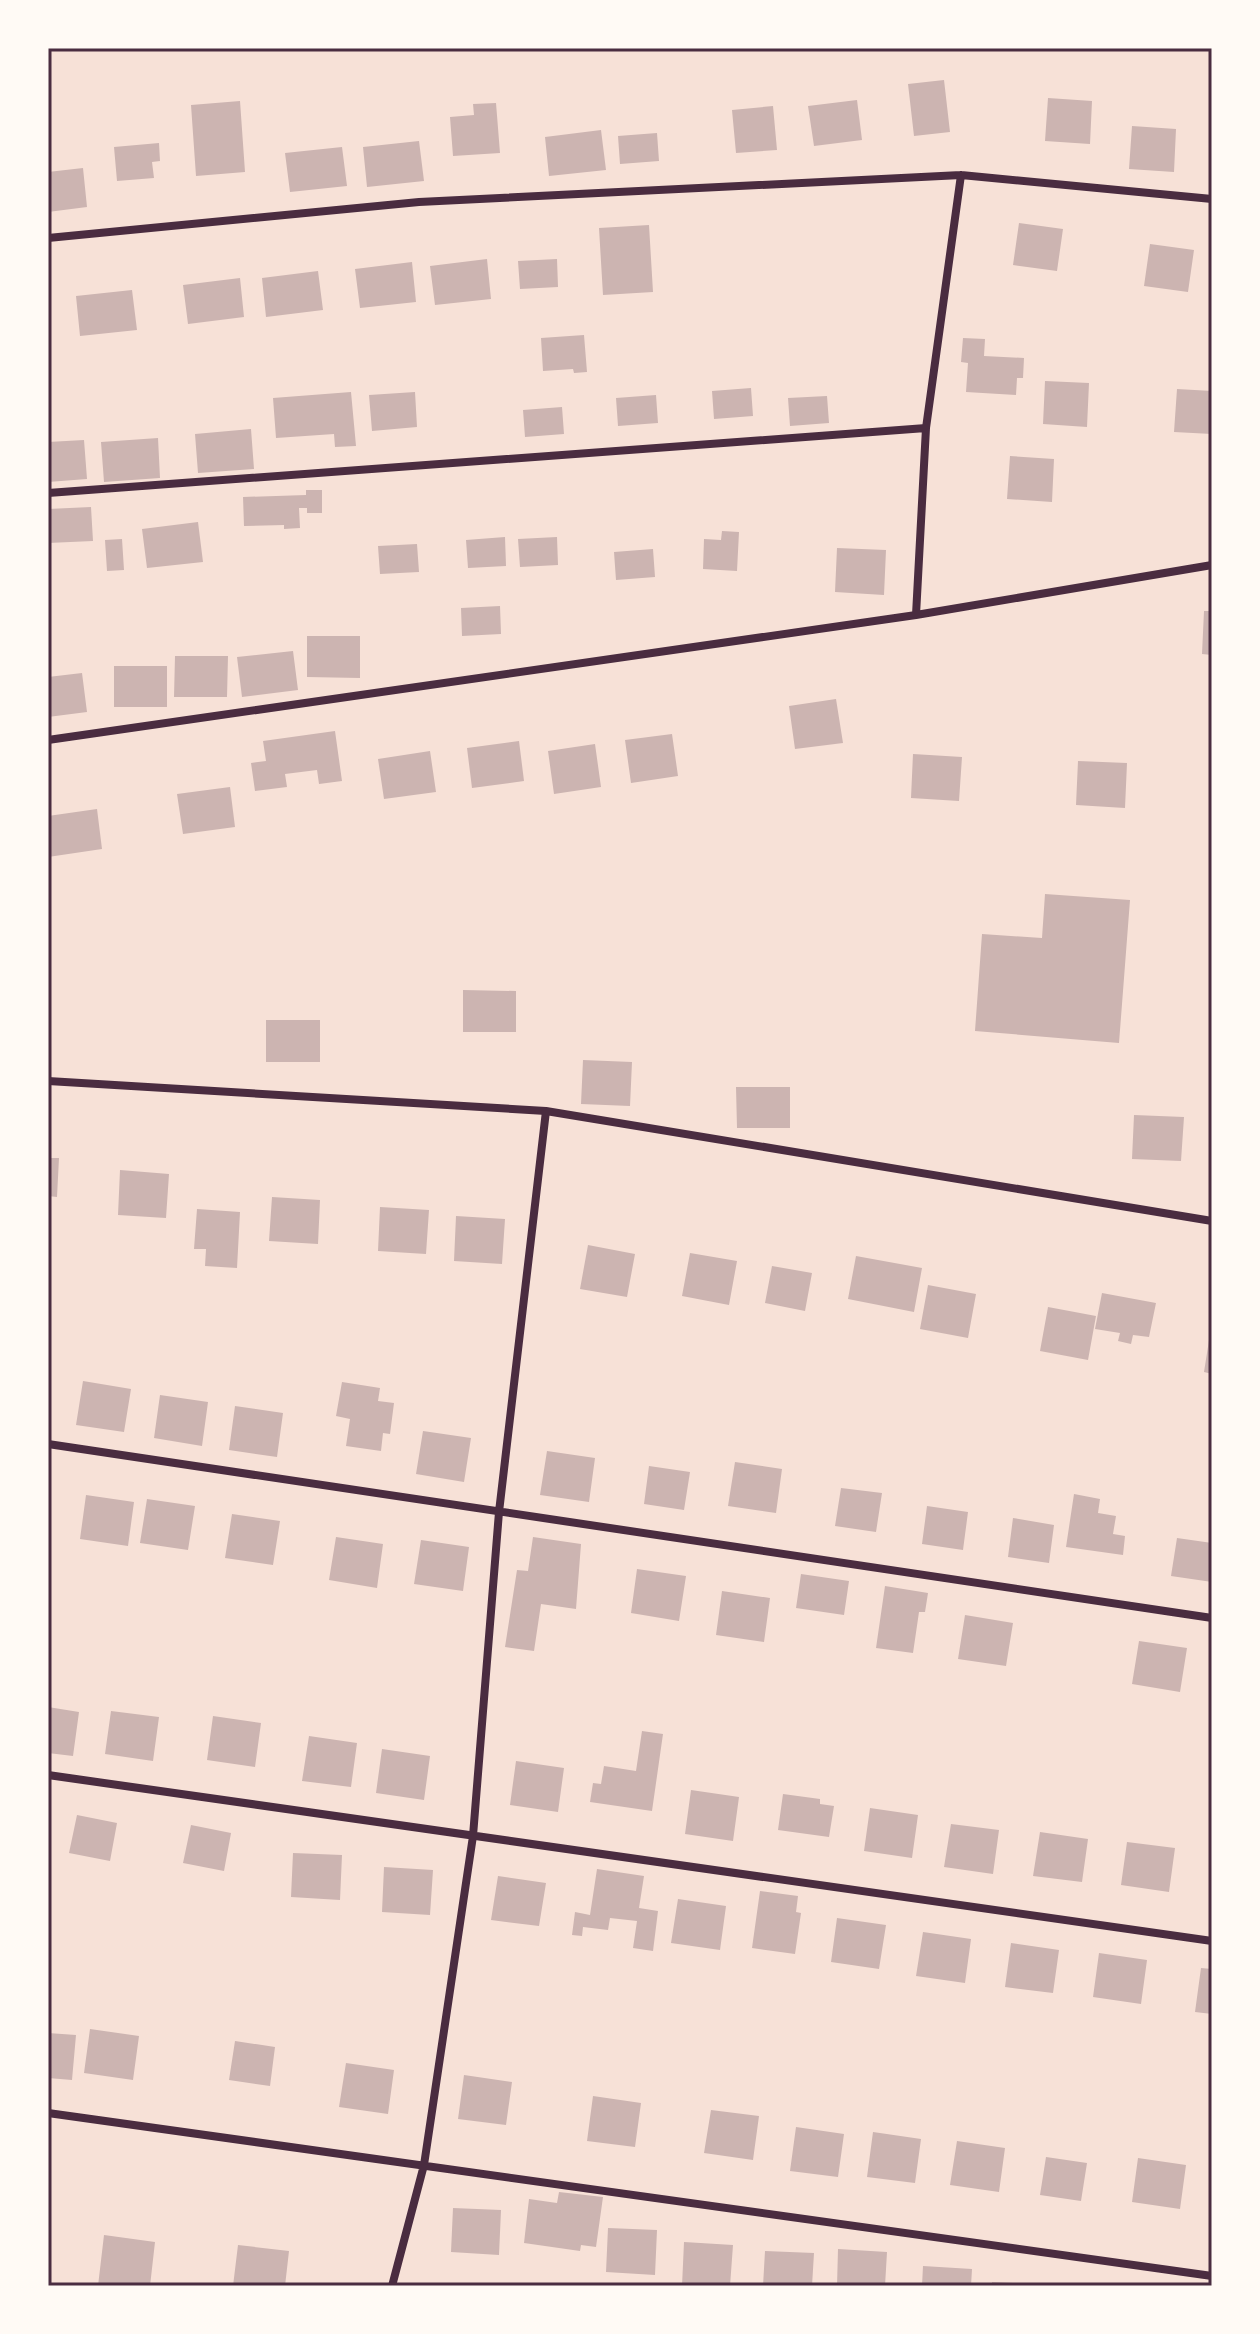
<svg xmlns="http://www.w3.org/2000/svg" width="1260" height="2334" font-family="Ubuntu,sans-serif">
  <rect width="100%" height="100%" fill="#f7e1d7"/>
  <path fill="#ccb4b1" d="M944,80L950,132L914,136L908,84Z
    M1048,98L1092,101L1090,144L1045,141Z
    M857,100L862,140L814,146L808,106Z
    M240,101L245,172L196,176L191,105Z
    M496,103L500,153L453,156L450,117L474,115L473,104Z
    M773,106L777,150L736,153L732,110Z
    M1132,126L1176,129L1174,172L1129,169Z
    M601,130L606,170L549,176L545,137Z
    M657,133L659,161L620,164L618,136Z
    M419,141L424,181L367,187L363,147Z
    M159,143L160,161L152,162L154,178L117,181L114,147Z
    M342,147L347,186L290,192L285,153Z
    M83,168L87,207L48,212V172Z
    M1019,223L1063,229L1057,271L1013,265Z
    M649,225L653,292L603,295L599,228Z
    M1150,244L1194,250L1188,292L1144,286Z
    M487,259L491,299L435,305L430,266Z
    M557,259L558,287L520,289L518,261Z
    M412,262L416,302L360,308L355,269Z
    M318,271L323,310L266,317L262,278Z
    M240,278L244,317L188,324L183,285Z
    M132,290L137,330L80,336L76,296Z
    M584,335L587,372L574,373L573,369L543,371L541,338Z
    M963,338L985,339L984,356L1024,358L1023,378H1017L1016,395L966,392L968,363L961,362Z
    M1045,381L1089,383L1087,427L1043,424Z
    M751,388L753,416L714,419L712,391Z
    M1177,389L1212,391V434L1174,432Z
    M351,392L356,446L335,447L334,434L276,438L273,398Z
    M415,392L417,427L372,431L369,395Z
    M656,395L658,423L618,426L616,398Z
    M827,396L829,423L790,426L788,398Z
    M562,407L564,434L525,437L523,410Z
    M251,429L254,469L198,473L195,434Z
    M158,438L160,478L104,482L101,442Z
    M84,440L87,479L48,482V442Z
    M1010,456L1054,459L1052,502L1007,499Z
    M306,490H322V513H307V508H299L300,528L284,529V525L244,526L243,497L306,495Z
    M91,507L93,541L48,543V509Z
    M198,522L203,562L147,568L142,529Z
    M722,531L739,532L737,571L703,569L704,539L721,540Z
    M505,537L506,566L468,568L466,540Z
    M557,537L558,565L520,567L518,539Z
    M122,539L124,570L107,571L105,540Z
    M417,544L419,572L380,574L378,546Z
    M837,548L886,550L884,595L835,592Z
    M653,549L655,577L616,580L614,552Z
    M500,606L501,634L462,636L461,608Z
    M1204,611H1212V655L1202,654Z
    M307,636H360V678L307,677Z
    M293,651L298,690L242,697L237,657Z
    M175,656H228L227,697H174Z
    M114,666H167V707H114Z
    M82,673L87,712L48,717V677Z
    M836,699L843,743L795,749L789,706Z
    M335,731L342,781L319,784L317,770L285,774L287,787L255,791L251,763L266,761L263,741Z
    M672,734L678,776L631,783L625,740Z
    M519,741L524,781L472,788L467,748Z
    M595,744L601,787L554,794L548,751Z
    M430,751L436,792L384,799L378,759Z
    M913,754L962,757L959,801L911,798Z
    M1078,761L1127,763L1125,808L1076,805Z
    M230,787L235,827L183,834L177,794Z
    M97,809L102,849L48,857V816Z
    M1045,894L1130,900L1119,1043L975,1031L982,934L1042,938Z
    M463,990L516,991V1032H463Z
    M266,1020H320V1062H266Z
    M583,1060L632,1062L630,1106L581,1104Z
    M736,1087H790V1128H737Z
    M1134,1115L1184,1117L1181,1161L1132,1159Z
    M48,1158H59L57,1197L48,1196Z
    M120,1170L169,1174L166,1218L118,1215Z
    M272,1197L320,1200L318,1244L269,1241Z
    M380,1207L429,1210L426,1254L378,1251Z
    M197,1209L240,1212L237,1268L205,1266L206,1249H194Z
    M456,1216L505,1219L502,1264L454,1261Z
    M588,1245L635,1254L627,1297L580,1289Z
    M690,1253L737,1261L729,1305L682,1296Z
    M856,1256L922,1268L914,1312L848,1299Z
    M772,1266L812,1273L805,1311L765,1303Z
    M928,1285L976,1294L968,1338L920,1329Z
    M1102,1293L1156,1303L1149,1337L1133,1335L1131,1344L1118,1341L1120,1333L1095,1329Z
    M1048,1307L1096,1316L1088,1360L1040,1351Z
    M1210,1334H1212V1374L1204,1372Z
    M83,1381L131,1389L124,1432L76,1425Z
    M342,1382L380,1388L378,1401L394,1403L390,1434L383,1433L381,1451L346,1446L350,1419L336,1416Z
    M160,1395L208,1402L202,1446L154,1438Z
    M235,1406L283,1413L277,1457L229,1450Z
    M423,1431L471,1438L464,1482L416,1474Z
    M547,1451L595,1458L589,1502L540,1495Z
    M735,1462L782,1469L776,1513L728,1506Z
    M649,1466L690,1472L684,1510L644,1504Z
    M841,1488L882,1493L876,1532L835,1526Z
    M1074,1494L1100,1499L1098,1513L1116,1516L1113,1534L1125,1536L1123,1555L1066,1547Z
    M86,1495L134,1502L128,1546L80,1539Z
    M147,1499L195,1506L188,1550L140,1543Z
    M927,1506L968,1512L963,1550L922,1544Z
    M232,1514L280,1521L273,1565L225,1558Z
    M1013,1518L1054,1525L1049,1563L1008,1557Z
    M336,1537L383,1544L377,1588L329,1580Z
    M533,1537L581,1544L576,1609L541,1604L534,1651L505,1647L517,1570L528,1571Z
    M1177,1538L1212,1543V1582L1171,1576Z
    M421,1540L469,1547L463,1591L414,1584Z
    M637,1569L686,1576L679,1621L631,1613Z
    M801,1574L849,1581L844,1615L796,1608Z
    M885,1586L928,1593L925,1612H919L913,1653L876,1648Z
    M722,1591L770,1598L764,1642L716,1635Z
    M965,1615L1013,1623L1006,1666L958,1659Z
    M1139,1641L1187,1648L1180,1692L1132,1684Z
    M48,1707L79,1712L73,1756L48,1753Z
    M111,1711L159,1717L153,1761L105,1754Z
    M213,1716L261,1723L255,1767L207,1760Z
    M642,1731L663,1734L652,1811L590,1802L593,1783L601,1784L604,1766L636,1771Z
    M309,1736L357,1743L351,1787L302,1781Z
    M382,1749L430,1756L424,1800L376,1793Z
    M516,1761L564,1768L558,1812L510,1805Z
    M691,1790L739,1797L733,1841L685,1834Z
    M783,1794L820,1799V1804L834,1806L829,1837L778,1830Z
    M870,1808L918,1815L912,1858L864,1851Z
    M77,1815L117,1823L110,1861L69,1853Z
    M951,1824L999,1830L993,1874L944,1867Z
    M191,1825L231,1833L224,1871L183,1863Z
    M1040,1832L1088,1839L1082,1882L1033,1876Z
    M1127,1842L1175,1848L1169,1892L1121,1885Z
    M293,1853L342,1855L340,1900L291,1897Z
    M384,1867L433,1870L430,1915L382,1912Z
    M597,1869L644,1876L639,1908L658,1911L653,1951L633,1948L637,1921L610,1918L608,1930L583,1927L582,1936L572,1935L575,1912L590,1915Z
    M498,1876L546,1883L539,1926L491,1920Z
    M760,1891L798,1896L796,1912L801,1913L795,1954L752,1948Z
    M678,1899L726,1906L720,1950L671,1943Z
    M837,1918L886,1925L879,1969L831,1962Z
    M923,1932L971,1939L965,1983L916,1976Z
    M1011,1943L1059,1950L1053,1993L1005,1987Z
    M1099,1953L1147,1960L1141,2004L1093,1997Z
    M1201,1968L1212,1969V2014L1195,2012Z
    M90,2029L139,2036L133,2080L84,2073Z
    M48,2033L76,2035L72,2080L48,2078Z
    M235,2041L275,2047L270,2086L229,2080Z
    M346,2063L394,2070L388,2114L339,2107Z
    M464,2075L512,2082L506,2125L458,2119Z
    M593,2096L641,2103L635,2147L587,2141Z
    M711,2110L759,2116L753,2160L704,2153Z
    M796,2127L844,2134L838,2177L790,2171Z
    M873,2132L921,2139L915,2183L867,2177Z
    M957,2141L1005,2148L999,2192L950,2185Z
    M1046,2157L1087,2163L1081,2201L1040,2195Z
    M1138,2158L1186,2165L1180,2209L1132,2202Z
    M559,2192L603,2197L596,2247L581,2245L580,2251L524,2243L529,2199L557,2203Z
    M453,2208L501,2210L499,2255L451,2252Z
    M608,2228L657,2230L655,2275L606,2272Z
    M104,2235L155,2242L150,2286H98Z
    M684,2242L733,2245L730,2286H682Z
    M238,2245L289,2251L285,2286H233Z
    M838,2249L887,2252L885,2286H837Z
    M765,2251L814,2253L812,2286H763Z
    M923,2266L972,2269L971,2286H922Z
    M992,2282L1031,2284V2286H992Z"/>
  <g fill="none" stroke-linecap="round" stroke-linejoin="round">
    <path stroke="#4a2c40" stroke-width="8" d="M48,238L419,202L961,175L1212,199
      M48,493L926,428
      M916,615L926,428L961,175
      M48,740L916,615L1212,565
      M48,1081L546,1111L1212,1221
      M48,1444L1212,1618
      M48,1775L1212,1941
      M48,2113L1212,2276
      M392,2286L424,2165L473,1836L499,1512L546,1111"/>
  </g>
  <rect width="1260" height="2334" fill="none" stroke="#fffaf5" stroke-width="100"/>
  <rect x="50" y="50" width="1160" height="2234" fill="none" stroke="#4a2c40" stroke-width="3"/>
</svg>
